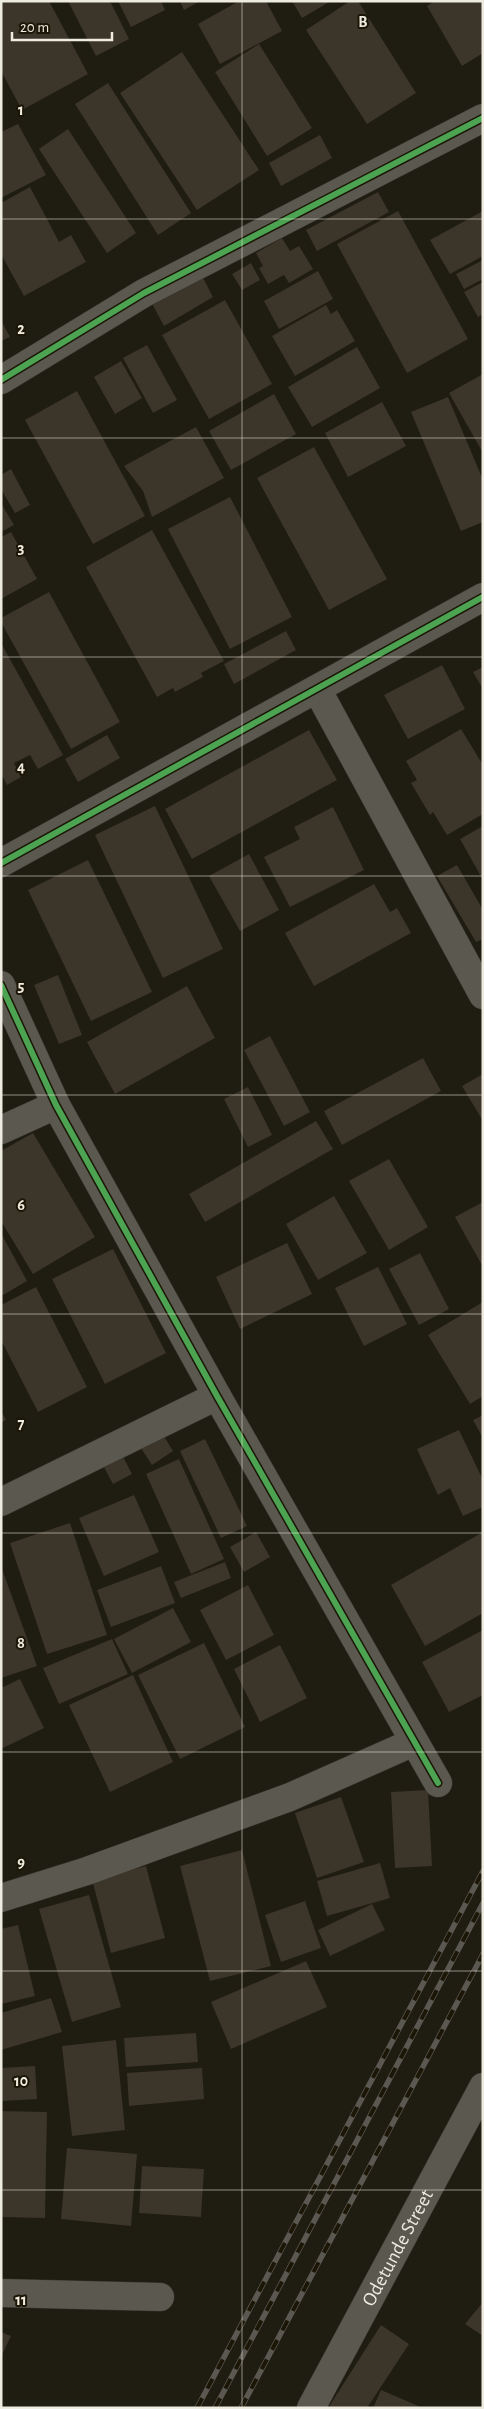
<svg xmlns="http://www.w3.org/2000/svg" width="484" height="2409" font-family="'Alegreya Sans',sans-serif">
  <rect width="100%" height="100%" fill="#1f1c12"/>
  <path fill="#3c3529" d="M1,1H49L88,74L22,110L1,71Z
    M68,1H110L129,39L96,56Z
    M118,1H161L165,10L131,27Z
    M180,1H200L184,10Z
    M239,1H266L282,31L220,64L198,24Z
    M292,1H331L302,18Z
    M350,1H358L416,93L367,124L306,30Z
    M435,1H483V53L462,66L427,6Z
    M259,44L312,128L267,156L215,72Z
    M182,52L259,170L197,210L120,93Z
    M108,83L191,213L158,235L75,104Z
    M18,124L46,175L1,198V132Z
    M68,129L136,233L107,253L39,149Z
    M320,135L332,158L281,186L269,163Z
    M30,187L59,242L71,235L86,262L24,296L1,254V203Z
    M378,192L389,212L317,251L306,230Z
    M398,211L468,339L407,373L337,244Z
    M483,211V256L450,274L430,240Z
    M282,238L290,251L299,246L313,269L289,283L284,275L268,284L259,268L263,266L256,253Z
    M483,260V279L464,289L456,274Z
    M251,263L260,280L242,290L232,274Z
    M318,271L333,299L279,329L264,301Z
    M200,272L213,297L164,326L150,300Z
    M483,282V314L478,317L464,292Z
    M225,300L272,384L209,419L162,335Z
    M326,305L331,314L337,310L355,341L295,376L272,336Z
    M1,320L10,337L1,341Z
    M147,345L177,400L153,413L123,358Z
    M357,347L380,388L312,427L288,387Z
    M121,361L142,398L115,414L94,377Z
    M483,374V453L449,393Z
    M77,391L145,516L93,544L25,420Z
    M274,394L296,434L231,470L209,431Z
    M448,397L483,480V522L461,531L411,412Z
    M382,402L406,446L348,477L325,433Z
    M196,427L224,478L152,517L143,491L124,466Z
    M314,447L387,579L329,610L257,478Z
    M11,469L30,505L15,513L1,489V475Z
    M230,497L292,617L230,649L168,529Z
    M1,503L14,525L1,532Z
    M152,530L224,661L201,673L203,677L175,692L173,688L157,697L86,567Z
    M11,532L37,579L1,599V537Z
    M49,592L120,722L71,749L1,622V618Z
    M286,631L296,650L234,684L224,664Z
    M1,643L63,755L38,769L30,755L14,763L21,777L7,785L3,777L1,778Z
    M442,665L465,709L408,739L384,695Z
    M483,667V689L473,672Z
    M461,729L483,765V814L447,835L433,812L430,815L411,783L417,780L406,761Z
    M309,730L337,780L192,859L165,809Z
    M107,735L120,758L78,782L65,759Z
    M155,806L223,949L163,978L95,835Z
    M333,807L364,870L290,907L264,857L300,839L294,827Z
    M483,826V880L460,839Z
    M249,854L279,910L240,931L209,876Z
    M88,860L152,992L91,1021L28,890Z
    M457,865L483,910V939L476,942L437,876Z
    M374,884L390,912L397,908L411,933L314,986L285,933Z
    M58,975L82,1035L59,1044L34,985Z
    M187,986L215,1038L115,1094L87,1042Z
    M270,1036L310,1112L284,1126L244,1050Z
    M423,1058L441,1091L342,1145L324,1111Z
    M483,1074V1121L462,1086Z
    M248,1087L272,1135L248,1147L224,1099Z
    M316,1121L333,1149L205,1222L189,1194Z
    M33,1133L95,1237L33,1274L1,1221V1151Z
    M389,1159L428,1227L389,1250L349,1181Z
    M334,1196L367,1253L318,1280L286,1224Z
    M483,1202V1267L455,1217Z
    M1,1233L27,1281L3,1295L1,1292Z
    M287,1243L312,1294L240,1329L216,1277Z
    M113,1249L166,1353L105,1384L52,1279Z
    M420,1253L449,1309L419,1325L389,1269Z
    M378,1267L407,1324L364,1346L335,1288Z
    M36,1287L87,1387L38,1412L1,1340V1305Z
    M483,1302V1396L470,1404L428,1335Z
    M1,1411L6,1420L1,1423Z
    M483,1415V1438L473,1420Z
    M159,1428L173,1451L152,1465L137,1442Z
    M459,1430L483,1480V1507L463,1516L450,1488L438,1495L417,1449Z
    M205,1439L247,1526L221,1538L180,1451Z
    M119,1449L132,1474L113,1484L100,1460Z
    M179,1459L224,1559L191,1574L146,1474Z
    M134,1495L159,1552L104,1576L79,1518Z
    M70,1523L107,1635L47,1654L10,1543Z
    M256,1532L270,1557L244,1572L230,1547Z
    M483,1532V1613L425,1646L391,1585Z
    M225,1562L231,1578L181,1598L174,1582Z
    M1,1566L37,1666L1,1678Z
    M161,1566L175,1603L111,1627L97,1590Z
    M248,1585L274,1635L226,1660L200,1610Z
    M173,1608L191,1642L132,1673L114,1639Z
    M483,1630V1695L449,1712L422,1662Z
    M112,1639L128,1674L59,1704L43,1668Z
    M204,1643L245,1727L180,1759L138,1675Z
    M280,1645L307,1698L260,1722L234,1669Z
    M133,1675L173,1762L110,1792L69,1705Z
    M20,1679L44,1728L1,1749V1688Z
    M428,1790L432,1866L395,1868L391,1792Z
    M341,1797L364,1862L317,1878L295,1813Z
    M242,1850L271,1966L210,1981L180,1866Z
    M380,1863L390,1898L327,1916L317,1881Z
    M146,1866L165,1938L111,1953L92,1879Z
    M89,1895L121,2007L72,2022L39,1909Z
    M305,1901L321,1948L281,1962L265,1915Z
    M372,1904L385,1930L330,1956L318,1930Z
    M18,1925L35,1996L1,2004V1929Z
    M306,1961L327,2007L231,2049L211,2002Z
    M51,1998L62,2032L1,2050V2013Z
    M196,2033L198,2062L126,2067L124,2038Z
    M116,2040L125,2130L72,2136L62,2046Z
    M35,2066L37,2099L1,2101V2068Z
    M202,2068L204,2099L129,2106L127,2073Z
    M1,2111L47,2112L45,2218L1,2217Z
    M67,2148L137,2154L131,2226L61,2219Z
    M142,2166L204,2169L201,2217L139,2213Z
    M483,2302V2336L465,2324Z
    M381,2325L409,2344L367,2408H328Z
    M1,2332L11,2336L1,2357Z
    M381,2390L423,2408H373Z"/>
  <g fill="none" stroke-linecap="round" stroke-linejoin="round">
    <defs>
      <g id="minor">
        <path d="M1,380L144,293L483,118"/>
        <path d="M317,689L483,995"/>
        <path d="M1,863L483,597"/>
        <path d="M1,985L56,1105L217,1396L438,1783"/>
        <path d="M1,1130L56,1105"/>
        <path d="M1,1502L217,1396"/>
        <path d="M1,1898L87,1871L290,1797L414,1742"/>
        <path d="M1,2293L160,2297"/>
        <path id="s1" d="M311,2408L483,2087"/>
      </g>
    </defs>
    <use href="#minor" stroke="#3a3731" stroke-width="29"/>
    <use href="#minor" stroke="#5a584f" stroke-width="28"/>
    <defs>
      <path id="rail" d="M197,2408L483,1871
        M215,2408L483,1903
        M241,2408L483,1954"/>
    </defs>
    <use href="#rail" stroke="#5b5852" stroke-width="5.5"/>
    <use href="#rail" stroke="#1b1605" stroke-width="4" stroke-dasharray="11" stroke-linecap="butt"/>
    <defs>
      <path id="cycleway" d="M1,380L144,293L483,118
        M1,863L483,597
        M1,985L56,1105L217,1396L438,1783"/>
    </defs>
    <use href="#cycleway" stroke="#1b1605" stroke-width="9"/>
    <use href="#cycleway" stroke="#4ca352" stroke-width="6"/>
  </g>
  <path fill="none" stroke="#eeebe0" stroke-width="1" stroke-opacity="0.55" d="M242,1V2408M1,219H483M1,438H483M1,657H483M1,876H483M1,1095H483M1,1314H483M1,1533H483M1,1752H483M1,1971H483M1,2190H483"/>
  <g text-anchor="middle" stroke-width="4" stroke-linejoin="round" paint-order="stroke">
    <g font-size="20" fill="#eeebe0" stroke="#1b1605">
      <text dy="7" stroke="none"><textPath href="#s1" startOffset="182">Odetunde Street</textPath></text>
    </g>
  </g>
  <g font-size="16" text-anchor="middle" font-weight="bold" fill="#eeebe0" stroke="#1b1605" stroke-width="4" stroke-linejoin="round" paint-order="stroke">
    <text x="363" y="27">B</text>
    <text x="21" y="115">1</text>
    <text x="21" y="334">2</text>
    <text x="21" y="553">3</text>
    <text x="21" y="772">4</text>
    <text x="21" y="991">5</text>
    <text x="21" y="1210">6</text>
    <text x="21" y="1429">7</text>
    <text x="21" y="1648">8</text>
    <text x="21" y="1867">9</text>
    <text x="21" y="2086">10</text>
    <text x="21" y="2305">11</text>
  </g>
  <rect width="484" height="2409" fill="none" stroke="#eeebe0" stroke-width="5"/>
  <path d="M12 32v8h100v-8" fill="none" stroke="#eeebe0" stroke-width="2.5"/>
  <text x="20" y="32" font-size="15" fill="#eeebe0" stroke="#1b1605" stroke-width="4" paint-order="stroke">20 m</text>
</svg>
